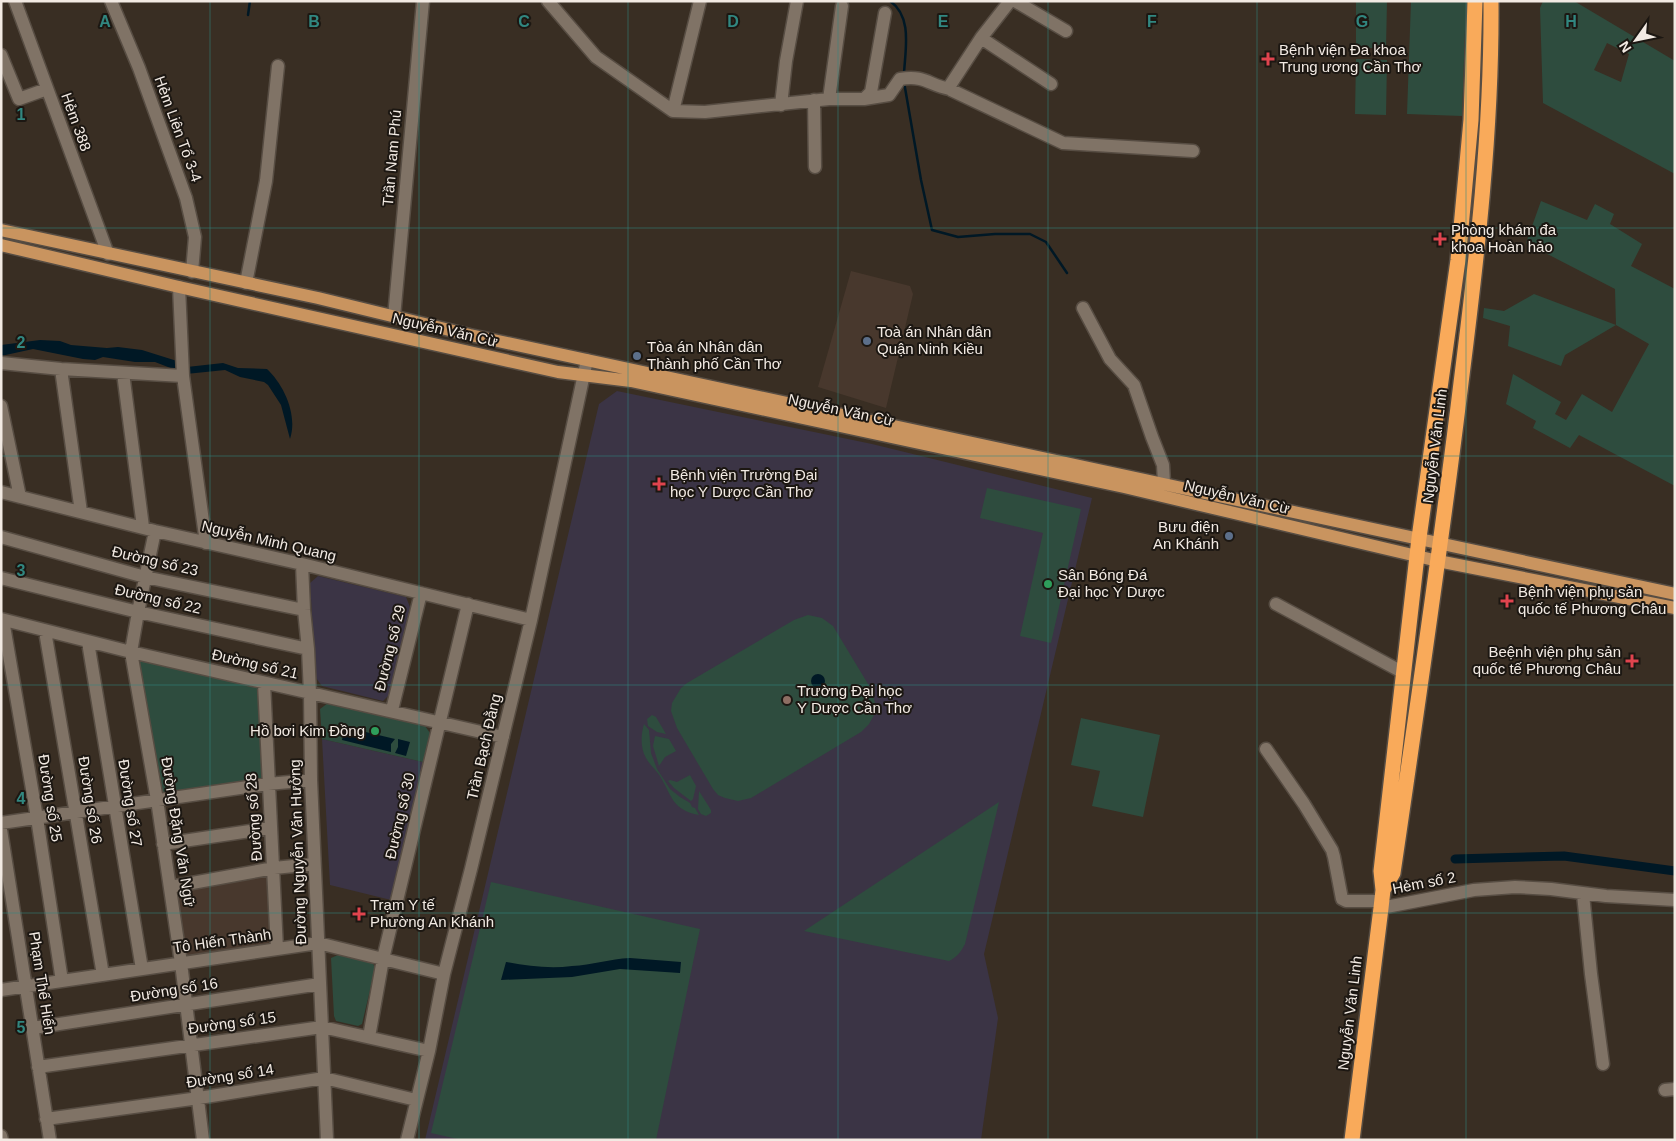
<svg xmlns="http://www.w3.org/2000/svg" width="1676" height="1141" font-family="Helvetica,sans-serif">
  <rect width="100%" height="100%" fill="#392e23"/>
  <path fill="#48382d" d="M851,271L910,286L913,294L886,408L818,387Z
    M263,873L268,876L272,941L268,945L187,956L177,894L178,891Z"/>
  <path fill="#3b3445" d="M617,391L872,444L1092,498L984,954L998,1018L981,1140H425L599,404Z
    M318,576L406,597L410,607L391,693L383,701L322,686L316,678L310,583Z
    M322,739L423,762L391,900L330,885Z"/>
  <path fill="#2e4c3e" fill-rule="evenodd" d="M1356,1H1387L1386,48H1356Z
    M1411,1H1466L1462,116L1407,114Z
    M1543,1H1574L1675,61V174L1543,103L1540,8ZM1607,43L1629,54L1621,82L1594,70Z
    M1356,59L1387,60L1386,115L1355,114Z
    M1541,201L1587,220L1595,204L1614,214L1610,224L1642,244L1631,266L1675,289V486L1579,435L1570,448L1533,428L1536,421L1506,404L1513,374L1561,402L1555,414L1566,420L1582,394L1612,412L1649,344L1616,325L1565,355L1561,366L1508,346L1510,326L1483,318L1484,308L1504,311L1534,294L1616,325L1615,289L1526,243Z
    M987,488L1081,509L1051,643L1020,636L1043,533L980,518Z
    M808,615L822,618L833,626L871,689L875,703L874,715L869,724L861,732L751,798L738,801L725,798L718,795L713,789L677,728L671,711L672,703L681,688L687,683L794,620Z
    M140,658L258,683L263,780L163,796L139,661Z
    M328,703L425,726L430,733L423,762L322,739L320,709Z
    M652,715L656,717L666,734L657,732L648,726L647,719Z
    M1081,718L1160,735L1143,817L1092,806L1100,771L1071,765Z
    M644,724L649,730L651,753L657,769L670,789L680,797L690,803L692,807L695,808L699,815C672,810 672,796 660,776C656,770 649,764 646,758C640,748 641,734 644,724Z
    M655,736L669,739L676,751L665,757L659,766L653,746Z
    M690,775L696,786L693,799L691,801L674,788L668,781L670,780L677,782Z
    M699,791L711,810V813L706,816L701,814L698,809Z
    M999,802L965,944C961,952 957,957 949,961L804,931Z
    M491,882L700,929L656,1140H462L431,1133Z
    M338,955L373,963L375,969L362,1024L358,1026L336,1021L334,1016L331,958Z"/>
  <path fill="#001825" d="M40,340L60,341L71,345L107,348L118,347L142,350L177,361L187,367L223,363L238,368L267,369C284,385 298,415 290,439L281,405L268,385L264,382L240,377L225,370L186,374L155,362H135L103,357L95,360L83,359L33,349L1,356V345Z
    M811 681a7 7 0 1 1 14 0a7 7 0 1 1-14 0Z
    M345,727L395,739L391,744V752L342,740Z
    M398,739L410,742L406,756L395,753L398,747Z
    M630,958L681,962L680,973L620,969L572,977L501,980L506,962C528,966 550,969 572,966C592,965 610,959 630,958Z"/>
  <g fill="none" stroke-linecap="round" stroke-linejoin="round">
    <path stroke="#001825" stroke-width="2.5" d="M890,1C913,17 905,50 904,74
      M248,15L250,1
      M904,82L921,180L932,230L958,237L995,234H1030L1046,242L1067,273"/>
    <path stroke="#001825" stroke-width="9" d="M1455,859L1564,856L1675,871"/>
    <defs>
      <path id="minor" d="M15,1L108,254
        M111,1L139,68L186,198L195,237L192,272
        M548,1L596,57L673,111L700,1
        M1010,1L981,38L951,84L950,87L951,90L1063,143L1193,151
        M1015,1L1066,31
        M981,38L1051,84
        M1,55L19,99L47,89
        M829,99L842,6
        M864,99L889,95L900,79C926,75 928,85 950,89
        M814,100L815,167
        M781,105L786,61L797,1
        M673,111L705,112L829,99H864L871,92L885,13
        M246,283L266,181L278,66
        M179,287L183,376L206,543
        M1083,308L1110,359L1134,385L1152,437L1163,465L1164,483
        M394,317L423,1
        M1,363L61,369L183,376
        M61,369L81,512
        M123,373L143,527
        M1,406L20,497
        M1,492L155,531L302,564L531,620
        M155,531L138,612L131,652L157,800L181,963L203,1140
        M1,537L145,577L304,610
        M302,564L304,610L308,649L310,693L311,780L327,1140
        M1,578L138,612L308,649
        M1276,604L1404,673
        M1,619L131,652L503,737
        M3,620L37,818L62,981
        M45,631L103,975
        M88,642L142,969
        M264,683L277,949
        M392,710L421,593
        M1266,749L1304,804L1332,850L1334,857L1342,899L1346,901H1381
        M1,823L268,784L311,780
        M1,830L50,1140
        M163,844L270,828
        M170,887L274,868L314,864
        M1583,894L1591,974L1603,1064
        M1381,908L1474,890L1515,887L1551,889L1606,896L1675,900
        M1,990L318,943L444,974
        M33,1028L320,984
        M369,1037L383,959L468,604
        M38,1067L322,1027L429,1051
        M1665,1090L1675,1089
        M46,1119L199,1098L324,1078L416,1100
        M1,1136L2,1140
        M407,1140L429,1051L444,974L471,869L531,620L587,360"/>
      <path id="major" d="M1,230L318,298L470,335L1675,594
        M1,245L179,287L558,372L631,381L1124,487L1438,561L1675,608"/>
      <path id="highway" d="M1383,890L1393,873C1417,710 1441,547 1461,383C1477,257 1492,129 1491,1
        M1352,1140L1381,908L1383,890L1381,871L1419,538L1458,260L1471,120L1475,1"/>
    </defs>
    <use href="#minor" stroke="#574d43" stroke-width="15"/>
    <use href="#major" stroke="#574d43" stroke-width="15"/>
    <use href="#highway" stroke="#574d43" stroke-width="18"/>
    <use href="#minor" stroke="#807366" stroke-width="12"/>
    <use href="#major" stroke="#c9945f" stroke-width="12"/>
    <use href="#highway" stroke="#f9aa5a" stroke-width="15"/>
  </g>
  <path fill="none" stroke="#318780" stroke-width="1" stroke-opacity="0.55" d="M210,1V1140M419,1V1140M628,1V1140M838,1V1140M1048,1V1140M1257,1V1140M1466,1V1140M1,228H1675M1,456H1675M1,685H1675M1,913H1675"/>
  <g fill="#e0444e" stroke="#1c1712" stroke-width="2">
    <path d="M1265.5 51.5h5v5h5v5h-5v5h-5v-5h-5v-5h5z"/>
    <path d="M1437.5 231.5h5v5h5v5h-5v5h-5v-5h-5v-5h5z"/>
    <path d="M656.5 476.5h5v5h5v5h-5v5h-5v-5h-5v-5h5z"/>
    <path d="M1504.5 593.5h5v5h5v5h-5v5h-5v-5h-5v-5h5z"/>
    <path d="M1629.5 653.5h5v5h5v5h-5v5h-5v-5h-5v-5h5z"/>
    <path d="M356.5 906.5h5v5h5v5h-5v5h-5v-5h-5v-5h5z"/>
  </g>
  <g fill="#5c6f8a" stroke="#1c1712" stroke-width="2">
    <circle cx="867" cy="341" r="5"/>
    <circle cx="637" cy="356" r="5"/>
    <circle cx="1229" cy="536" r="5"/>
  </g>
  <g fill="#2e9e5b" stroke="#1c1712" stroke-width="2">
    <circle cx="1048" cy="584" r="5"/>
    <circle cx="375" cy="731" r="5"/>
  </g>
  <circle fill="#8d6e63" stroke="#1c1712" stroke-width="2" cx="787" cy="700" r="5"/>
  <g text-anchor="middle" stroke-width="4" stroke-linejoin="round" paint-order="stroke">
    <g font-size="15" fill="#f2eae3" stroke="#1c1712" text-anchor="start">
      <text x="1279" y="55">Bệnh viện Đa khoa<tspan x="1279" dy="17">Trung ương Cần Thơ</tspan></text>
      <text x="1451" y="235">Phòng khám đa<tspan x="1451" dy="17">khoa Hoàn hảo</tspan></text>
      <text x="877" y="337">Toà án Nhân dân<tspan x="877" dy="17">Quận Ninh Kiều</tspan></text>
      <text x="647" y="352">Tòa án Nhân dân<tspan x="647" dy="17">Thành phố Cần Thơ</tspan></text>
      <text x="670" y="480">Bệnh viện Trường Đại<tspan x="670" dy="17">học Y Dược Cần Thơ</tspan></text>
      <text x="1219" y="532" text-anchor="end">Bưu điện<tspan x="1219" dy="17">An Khánh</tspan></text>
      <text x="1058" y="580">Sân Bóng Đá<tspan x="1058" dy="17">Đại học Y Dược</tspan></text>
      <text x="1518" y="597">Bệnh viện phụ sản<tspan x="1518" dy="17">quốc tế Phương Châu</tspan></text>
      <text x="1621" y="657" text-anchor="end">Beệnh viện phụ sản<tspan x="1621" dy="17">quốc tế Phương Châu</tspan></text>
      <text x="797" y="696">Trường Đại học<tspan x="797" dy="17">Y Dược Cần Thơ</tspan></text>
      <text x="365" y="736" text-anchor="end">Hồ bơi Kim Đồng</text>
      <text x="370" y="910">Trạm Y tế<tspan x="370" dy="17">Phường An Khánh</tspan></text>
    </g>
    <g font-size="15" fill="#f2eae3" stroke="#1c1712">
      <text transform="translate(76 122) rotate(70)" y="5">Hẻm 388</text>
      <text transform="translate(178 129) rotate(70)" y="5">Hẻm Liên Tổ 3-4</text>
      <text transform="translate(392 158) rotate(-85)" y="5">Trần Nam Phú</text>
      <text transform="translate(445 330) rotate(13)" y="5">Nguyễn Văn Cừ</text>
      <text transform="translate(841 410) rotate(12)" y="5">Nguyễn Văn Cừ</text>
      <text transform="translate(1435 446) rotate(-83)" y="5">Nguyễn Văn Linh</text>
      <text transform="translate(1237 497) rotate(13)" y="5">Nguyễn Văn Cừ</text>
      <text transform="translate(269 541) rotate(13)" y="5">Nguyễn Minh Quang</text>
      <text transform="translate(155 561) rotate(13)" y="5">Đường số 23</text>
      <text transform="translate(158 599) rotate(13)" y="5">Đường số 22</text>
      <text transform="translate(390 648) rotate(-76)" y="5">Đường số 29</text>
      <text transform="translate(255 664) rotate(13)" y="5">Đường số 21</text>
      <text transform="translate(484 747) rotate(-77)" y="5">Trần Bạch Đằng</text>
      <text transform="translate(50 798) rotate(81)" y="5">Đường số 25</text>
      <text transform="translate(90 800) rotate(81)" y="5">Đường số 26</text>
      <text transform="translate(130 803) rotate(81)" y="5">Đường số 27</text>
      <text transform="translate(400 816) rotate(-77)" y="5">Đường số 30</text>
      <text transform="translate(254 817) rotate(-94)" y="5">Đường số 28</text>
      <text transform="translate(178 832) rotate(81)" y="5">Đường Đặng Văn Ngữ</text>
      <text transform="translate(298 852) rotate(-92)" y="5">Đường Nguyễn Văn Hưởng</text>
      <text transform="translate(1424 883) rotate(-11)" y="5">Hẻm số 2</text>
      <text transform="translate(222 941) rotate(-8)" y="5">Tô Hiến Thành</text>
      <text transform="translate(42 983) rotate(81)" y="5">Phạm Thế Hiển</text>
      <text transform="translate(174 990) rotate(-9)" y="5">Đường số 16</text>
      <text transform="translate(1350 1013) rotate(-83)" y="5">Nguyễn Văn Linh</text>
      <text transform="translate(232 1023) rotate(-8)" y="5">Đường số 15</text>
      <text transform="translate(230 1076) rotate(-9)" y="5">Đường số 14</text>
    </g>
  </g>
  <g font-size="16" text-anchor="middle" font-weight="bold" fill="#318780" stroke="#1c1712" stroke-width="4" stroke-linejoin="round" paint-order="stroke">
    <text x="105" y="27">A</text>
    <text x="314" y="27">B</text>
    <text x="524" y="27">C</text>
    <text x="733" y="27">D</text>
    <text x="943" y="27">E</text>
    <text x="1152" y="27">F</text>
    <text x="1362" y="27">G</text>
    <text x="1571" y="27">H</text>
    <text x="21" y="120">1</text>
    <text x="21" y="348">2</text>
    <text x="21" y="576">3</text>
    <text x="21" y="804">4</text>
    <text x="21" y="1033">5</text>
  </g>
  <rect width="1676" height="1141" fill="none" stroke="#f2eae3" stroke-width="5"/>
  <g transform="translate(1636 40) rotate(237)" stroke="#1c1712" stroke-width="4" paint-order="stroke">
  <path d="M0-4L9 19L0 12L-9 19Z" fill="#f2eae3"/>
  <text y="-8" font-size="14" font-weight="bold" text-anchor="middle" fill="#f2eae3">N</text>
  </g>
</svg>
